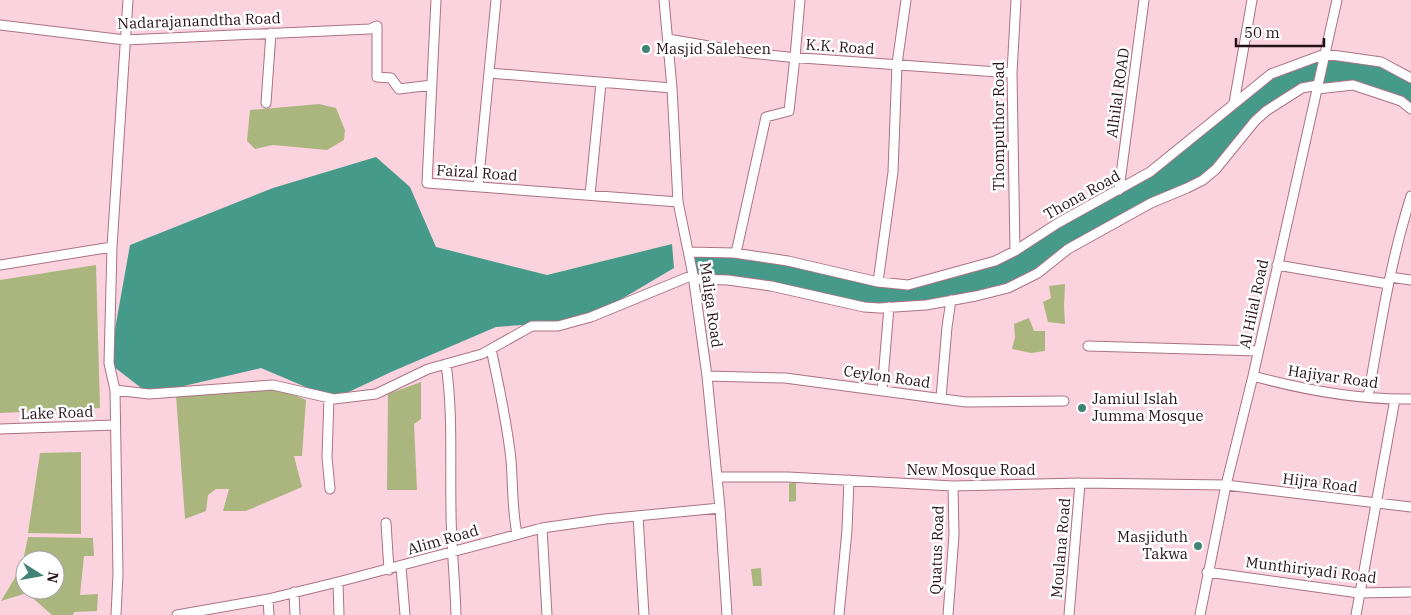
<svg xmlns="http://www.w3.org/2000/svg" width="1411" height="615" font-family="'IBM Plex Serif',serif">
  <rect width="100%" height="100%" fill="#fad3df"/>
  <path fill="#aab67e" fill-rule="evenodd" d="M319,104L336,108L345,130L344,140L327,150L273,145L255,149L247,141L250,110Z
    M96,265L100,408L0,413V280Z
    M1065,284L1064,306L1065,324L1048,322L1043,302L1051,298L1049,286Z
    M1029,318L1034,331H1045V351L1031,353L1012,349L1015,337L1014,324Z
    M421,382V419L414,424L417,490H387L388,394Z
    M273,385L306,400L302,456H294L302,487L246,511H223L229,489H216L208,495L206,511L185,519L176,395Z
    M81,452V534L28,533L40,453Z
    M789,483H796V501L789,502Z
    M28,537L93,538L94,556H84L80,595L98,594L97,611L74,612L73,615H52L27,593L1,601L22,566ZM25,560H55V590H25Z
    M761,568L762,586H753L751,569Z"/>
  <path fill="#469a89" d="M1325,54L1319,81L1331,54L1376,61L1411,79V109L1340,81L1302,88L1256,118L1216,169L1001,290L879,308L775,285L695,277L689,252L736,253L908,285L996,261L1123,188L1271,74Z
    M376,157L410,187L436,247L547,275L672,244L674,268L591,317L549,323L496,327L391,372L334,399L261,368L149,394L109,363L130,245L273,188Z"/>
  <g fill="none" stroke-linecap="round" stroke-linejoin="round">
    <defs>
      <path id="street" d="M436,0L427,183L678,202
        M664,0L672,88L678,202L693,275L707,376L720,508L727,615
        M0,25L125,40L370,29L377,26V77L391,78L399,89L432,85
        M668,39L749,53L788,57L1012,73
        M489,73L672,88
        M1317,89L1353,85L1401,101L1411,109
        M266,103L271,33
        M1234,103L1252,0
        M478,186L496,0
        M1119,190L1144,0
        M590,195L601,83
        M1015,251L1012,73L1016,0
        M689,252L734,253L788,261L878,282L908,285L995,261L1015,251L1058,223L1150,172L1271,74L1325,54L1381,62L1411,78
        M736,253L766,117L789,111L795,57L800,0
        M0,265L112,247
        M1277,265L1388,284
        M1390,277L1411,280
        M694,279L728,280L771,286L864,307L879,308L926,305L976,296L1008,288L1038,273L1068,249L1151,203L1187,188L1203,180L1216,169L1255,121L1266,111L1302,88L1318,85
        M878,282L893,172L897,64L906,0
        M1088,346L1258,351
        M491,349C499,386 507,422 511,460C513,485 512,509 517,534
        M446,364C453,412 450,460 451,509C451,544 455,579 456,615
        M707,376L785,378L966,402L1064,401
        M1253,376C1304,390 1358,400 1411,399
        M115,390L149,394L273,385L334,399L376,394L428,369L482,354L532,326H558L591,317L693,275
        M882,391L889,307
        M1368,397C1380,330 1390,262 1411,196
        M329,398L327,457L330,489
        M941,398L947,327L951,300
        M0,429L115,425
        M717,477H788L953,486L1080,483L1226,485L1411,507
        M638,516L644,615
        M386,523L389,570
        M542,528L547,615
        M401,567L405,615
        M1207,572L1359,593L1411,592
        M338,582L339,615
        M294,592L295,615
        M268,599L269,615
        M116,615L118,574L115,390L109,363L112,247L128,0
        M177,615L268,599L338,582L542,528L605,519L720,508
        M839,615L847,530L849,480
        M948,615L954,535L953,486
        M1069,615L1080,483
        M1200,615L1226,485L1253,376L1337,0
        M1356,615L1395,399"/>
    </defs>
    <use href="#street" stroke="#ac7286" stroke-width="11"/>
    <use href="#street" stroke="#fff" stroke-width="9"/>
  </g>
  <g fill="#418476" stroke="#fff" stroke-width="2">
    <circle cx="646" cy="49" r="5"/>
    <circle cx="1082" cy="408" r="5"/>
    <circle cx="1198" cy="546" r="5"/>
  </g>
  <g text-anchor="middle" stroke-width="5" stroke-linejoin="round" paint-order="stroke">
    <g font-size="15" fill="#271119" stroke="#fff">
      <text transform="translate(199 21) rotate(-2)" y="5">Nadarajanandtha Road</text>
      <text transform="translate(840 47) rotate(4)" y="5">K.K. Road</text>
      <text transform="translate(1118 93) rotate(-82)" y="5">Alhilal ROAD</text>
      <text transform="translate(999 126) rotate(-90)" y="5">Thomputhor Road</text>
      <text transform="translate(477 173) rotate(4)" y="5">Faizal Road</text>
      <text transform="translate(1082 195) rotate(-29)" y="5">Thona Road</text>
      <text transform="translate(1254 304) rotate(-78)" y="5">Al Hilal Road</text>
      <text transform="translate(711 305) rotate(82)" y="5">Maliga Road</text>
      <text transform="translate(887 377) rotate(8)" y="5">Ceylon Road</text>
      <text transform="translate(1333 377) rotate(8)" y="5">Hajiyar Road</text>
      <text transform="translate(57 413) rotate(-2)" y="5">Lake Road</text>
      <text x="971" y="475">New Mosque Road</text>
      <text transform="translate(1320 483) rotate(7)" y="5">Hijra Road</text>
      <text transform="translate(443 540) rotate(-16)" y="5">Alim Road</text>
      <text transform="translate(1061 548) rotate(-85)" y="5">Moulana Road</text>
      <text transform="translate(937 550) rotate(-88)" y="5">Quatus Road</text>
      <text transform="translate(1311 570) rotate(7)" y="5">Munthiriyadi Road</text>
    </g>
    <g font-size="15" fill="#271119" stroke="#fff" text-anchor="start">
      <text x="656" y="54">Masjid Saleheen</text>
      <text x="1092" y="404">Jamiul Islah<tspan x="1092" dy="17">Jumma Mosque</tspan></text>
      <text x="1188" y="542" text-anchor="end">Masjiduth<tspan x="1188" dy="17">Takwa</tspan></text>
    </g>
  </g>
  <g transform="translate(40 575) rotate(101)"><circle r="24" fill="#ffffff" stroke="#a9a0a3"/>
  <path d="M0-4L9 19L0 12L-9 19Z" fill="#418476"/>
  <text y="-8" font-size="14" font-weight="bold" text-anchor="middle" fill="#271119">N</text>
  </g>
  <path d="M1236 38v8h88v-8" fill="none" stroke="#271119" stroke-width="2.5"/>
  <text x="1244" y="38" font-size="15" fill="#271119" stroke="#ffffff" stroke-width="4" paint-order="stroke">50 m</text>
</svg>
